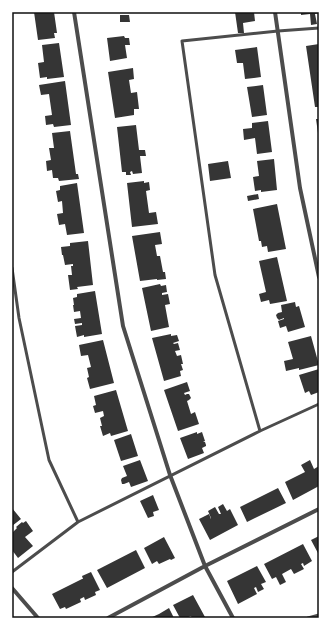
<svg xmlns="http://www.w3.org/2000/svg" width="331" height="630" font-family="'Roboto Condensed',sans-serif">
  <rect width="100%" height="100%" fill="#fff"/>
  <path fill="#353535" d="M34,12H54L57,33H54L55,38L38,40Z
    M235,12H254L255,21L243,23L244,33H238Z
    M301,12H319V13L315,14L317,24L311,25L310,14L301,15Z
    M120,15H129L130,22H120Z
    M124,36L125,38H129L130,45H125L127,58L110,61L107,38Z
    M59,43L64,77L47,79V77L40,78L38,63L44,62L42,45Z
    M319,44V107H315L306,46Z
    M257,47L261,77L245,79L243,63H237L235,50Z
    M133,68L134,79L129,80L131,93L137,92L139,109H134V115L115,118L108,72Z
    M65,81L71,125L54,127L53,124L46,125L45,116L52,115L49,94L41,95L39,85Z
    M263,85L267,115L252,117L247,87Z
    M316,119H319V133H318Z
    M268,121L272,152L257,154L255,138L244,140L243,129L252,128V123Z
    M136,125L139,150H145L146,156H140L142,173L133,174L132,171L130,172L131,175H126V172H122L117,127Z
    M70,131L76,174H78L79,179L59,181L58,178H53L52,170L47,171L46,161L51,160L49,148H54L52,133Z
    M274,159L277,190L261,192V190L255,191L253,177L259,176L257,161Z
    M228,161L231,178L210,181L208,164Z
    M144,181V183L149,182L150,190L146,191L149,213L156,212L158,224L132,227L127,183Z
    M77,183L84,233L67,235L65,224L59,225L57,214L63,213L62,201L58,202L56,191L60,190V186Z
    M258,194L259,199L248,201L247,196Z
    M277,204L286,249L268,252L267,246L262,247L261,241H259L253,209Z
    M160,232L162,244L155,245L157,256H160L163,272H165L166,279L157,280V279L140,281L132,236Z
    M88,241L93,285L77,287L78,289L70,290L68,275H72L71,266H73V264L65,265L63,255H62L61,247L70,246V243Z
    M277,257L287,301L270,304L269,300L261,302L259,294L266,292L259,261Z
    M160,284L161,286L166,285L167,292L162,293V295L168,294L170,304L165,305L169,327L151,331L142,288Z
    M95,291L102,334L84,337V335L77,337L75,326L82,325V323L75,324L74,319L81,318L80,311L74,312L73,305H74L73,298L77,297V294Z
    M295,302L296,307L299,306L305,327L288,332L286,326L280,328L278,321L284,319V318L279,320L277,318L276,315L278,313L282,312L281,305Z
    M171,334V336L177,335L179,341L173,343L174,344L178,343L180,350L175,351L177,356L181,355L183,364H181L183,370L180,371L181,376L164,381L152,338Z
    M311,336L319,365L299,370V368L286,371L284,361L293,359L288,342Z
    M103,340L114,383L90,389L87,378L89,377L87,368L91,367L88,355L81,356L79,345Z
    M319,369V392L311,395L309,391L305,393L299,375Z
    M187,382L190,391L184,393L185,395L187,394H189L191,398L189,400L187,401L191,414L195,412L199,424L178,431L164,390Z
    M116,390L128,431L111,436L110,433L103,436L100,426H102L100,418L104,416L103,411L95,413L93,406L96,405L94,396Z
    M197,432V434L202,432L205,441H203L205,442L206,445V446L202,448L204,453L188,459L180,438Z
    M131,434L138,456L121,461L114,440Z
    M140,460L148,481L131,487L129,482L124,484H122L121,480L122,478L127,476L123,466Z
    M310,460L314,469L319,466V486L293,500L285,482L305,472L301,465Z
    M278,488L286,503L247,522L240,507Z
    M153,495L159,510L153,512L154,516L148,518L140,501Z
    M223,504L227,511L230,509L238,525L210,540L199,519L209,514L211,519V518L208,511L215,507L219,514H221L218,507Z
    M12,508L21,519L12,526Z
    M26,521L33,531L25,537L33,546L18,558L12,550V533L17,528L16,527L22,522L23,523Z
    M319,536V555L311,540Z
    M164,537L175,558L171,560L170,559L159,564L157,561L152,564L144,548Z
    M303,544L312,561L304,566L303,563L301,564L304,569L294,574L291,569L282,574L286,582L280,585L276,577L272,579L264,564Z
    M136,550L145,568L107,588L97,570Z
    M257,566L266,582L261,584L264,589L258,592L256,587L254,588L257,594L238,604L227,581Z
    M91,572L100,590L95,592L96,595L85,600L84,597L80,599L81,602L66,609L65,607L60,609L52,594L82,579H83L82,576Z
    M193,595L205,617L203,618H192L191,616L186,618H180L173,605Z
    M169,608L174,618H150L159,614Z"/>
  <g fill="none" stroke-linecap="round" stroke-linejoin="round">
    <path stroke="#4c4c4c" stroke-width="3" d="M12,268L19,318L49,460L78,522
      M260,431L215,275L182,41L278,31L319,28
      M12,572L78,522L260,431L319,404
      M308,618L319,615"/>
    <path stroke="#4c4c4c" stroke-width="4" d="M74,12L123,326L170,475L205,566L233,618
      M275,12L300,188L319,277
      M12,588L38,618
      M108,618L205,566L319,509"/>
  </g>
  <rect width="331" height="630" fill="none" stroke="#ffffff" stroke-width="26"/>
  <rect x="13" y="13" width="305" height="604" fill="none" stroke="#111" stroke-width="1.5"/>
</svg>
